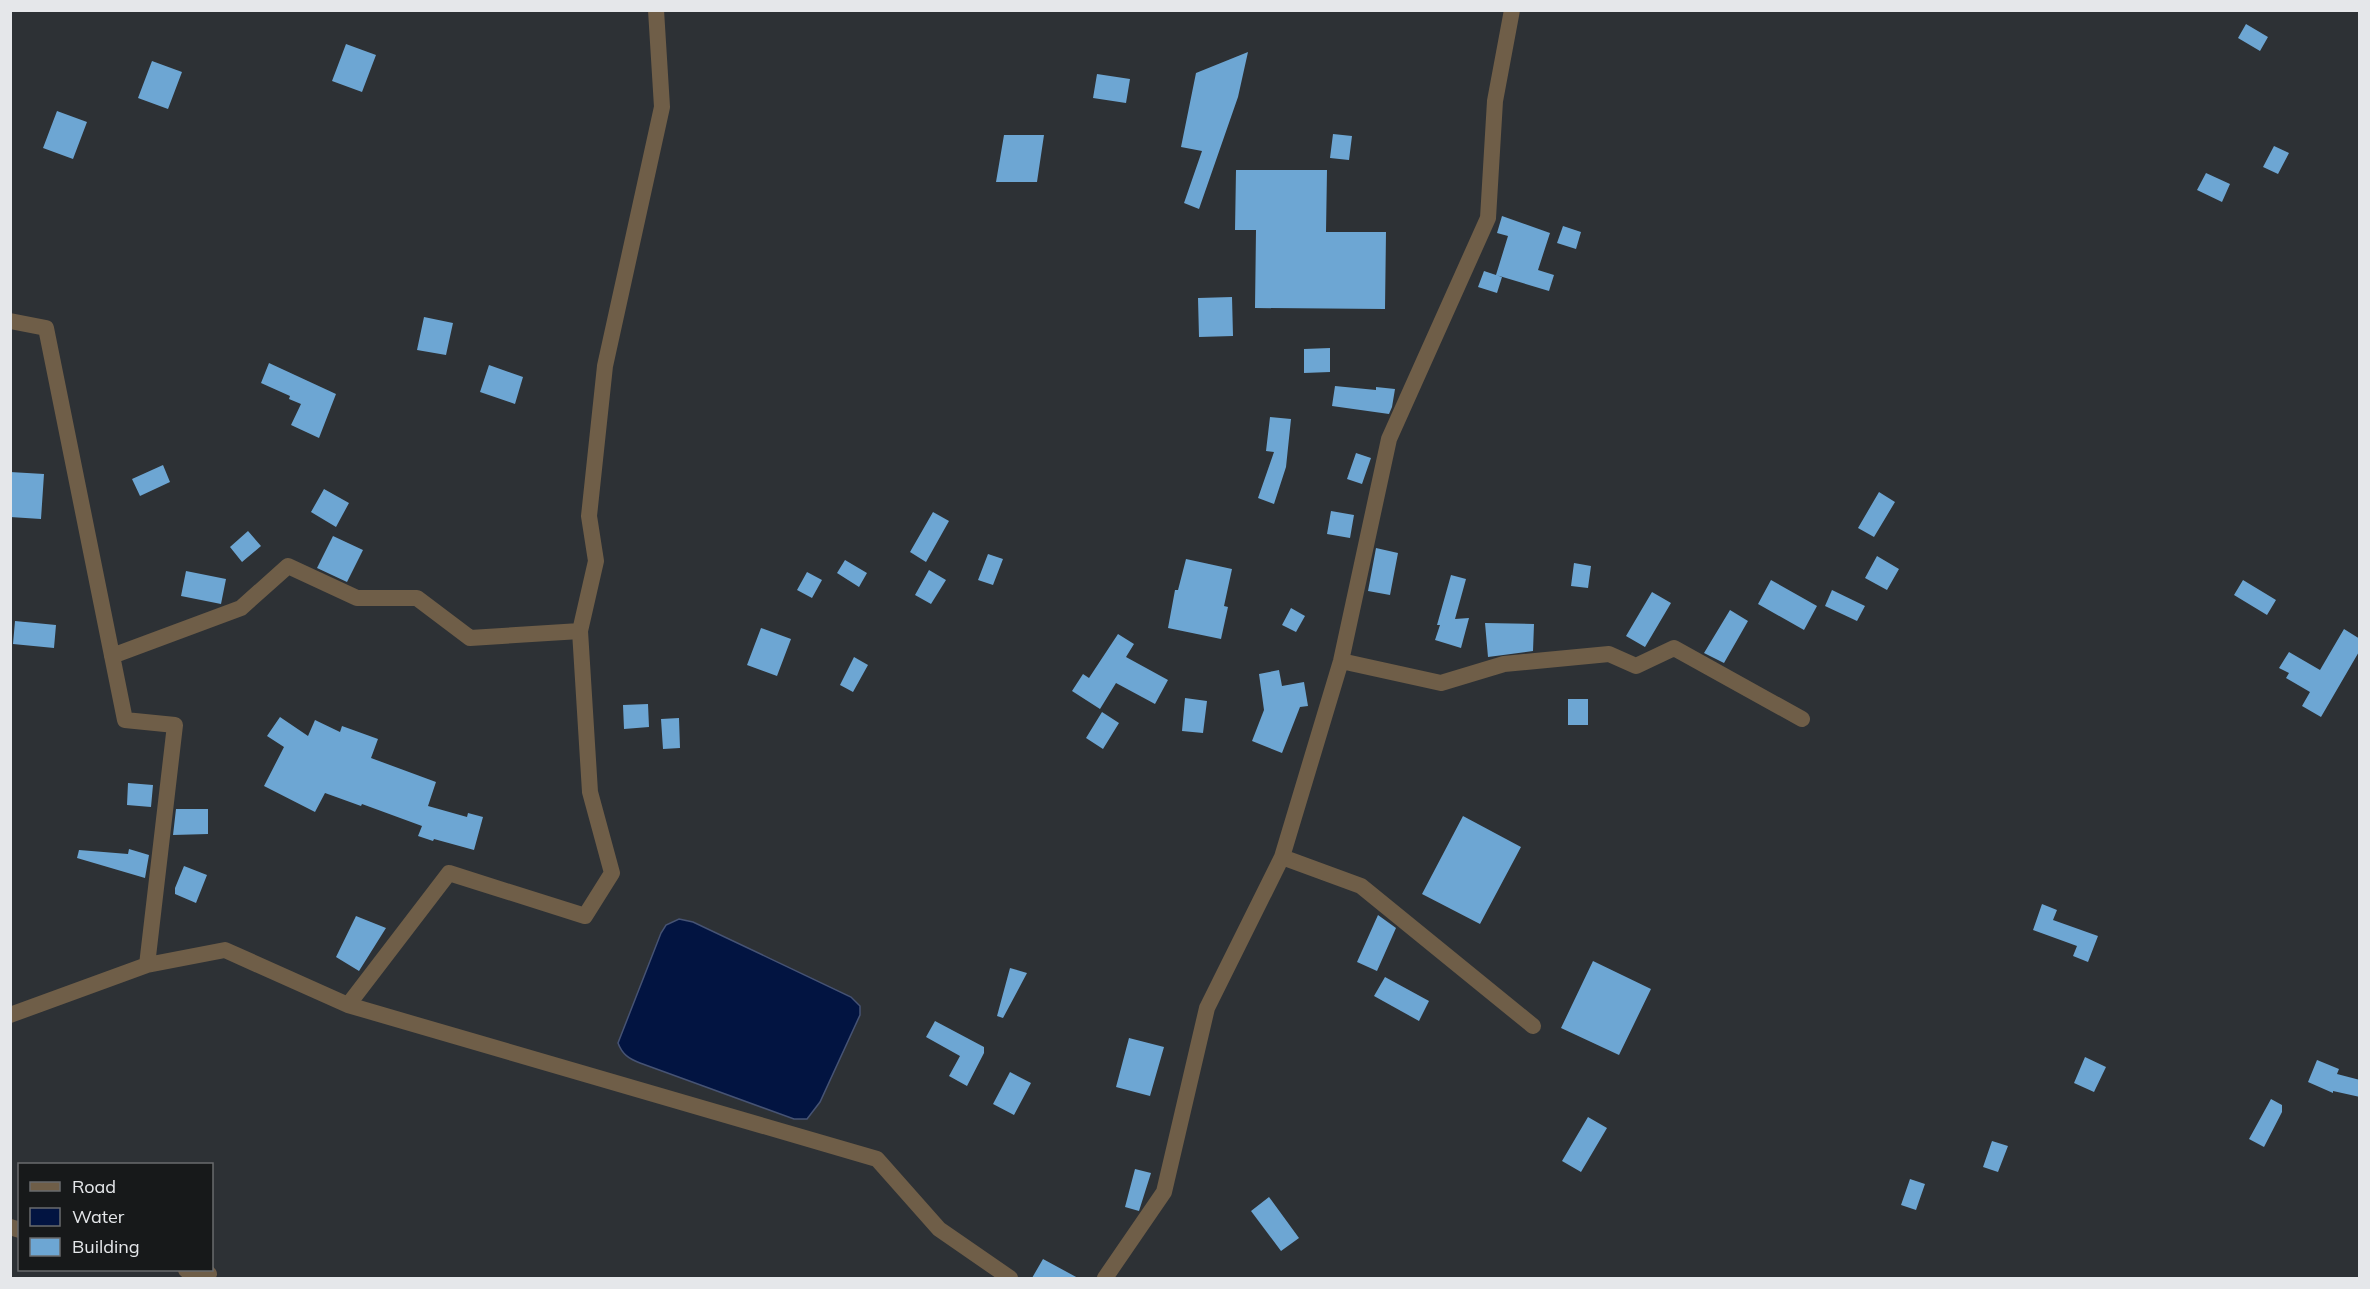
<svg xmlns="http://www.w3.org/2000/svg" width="2370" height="1289" font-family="Mulish,sans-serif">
  <rect width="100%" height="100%" fill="#2d3135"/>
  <path fill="#021441" stroke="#465374" stroke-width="1.5" d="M679,919L693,922L851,997L860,1006V1015L820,1102L807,1119H794L640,1063C629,1059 622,1054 618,1043L661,933L666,925Z"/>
  <path fill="#6da6d3" d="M2246,24L2268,37L2260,51L2238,38Z
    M346,44L376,55L362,92L332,81Z
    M1248,52L1238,97L1199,209L1184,203L1202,151L1181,147L1196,73Z
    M152,61L182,72L168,109L138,98Z
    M1097,74L1130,79L1126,103L1093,98Z
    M57,111L87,122L73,159L43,148Z
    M1333,134L1352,136L1349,160L1330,158Z
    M1004,135H1044L1037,182H996Z
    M2274,146L2289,153L2278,174L2263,167Z
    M1236,170H1327L1326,232H1386L1385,309L1255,308L1256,230H1235Z
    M2206,173L2230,184L2222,202L2197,190Z
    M1502,216L1550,233L1538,270L1554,275L1549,291L1496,275L1508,236L1497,233Z
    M1563,226L1581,232L1576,249L1557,243Z
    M1484,271L1502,277L1497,293L1478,287Z
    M1232,297L1233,336L1199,337L1198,298Z
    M424,317L453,323L446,355L417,350Z
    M1330,348V372L1304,373V349Z
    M269,363L336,394L319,438L291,425L301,404L289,399L290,396L261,383Z
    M489,365L523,377L515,404L480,392Z
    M1335,386L1376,390V387L1395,389L1392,407L1389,414L1332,406Z
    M1270,417L1291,419L1286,467L1274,504L1258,498L1274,452L1266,451Z
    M1356,453L1371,458L1362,484L1347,479Z
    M163,465L170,482L140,496L132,479Z
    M10,472L44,474L41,519L10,517Z
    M324,489L349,503L336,527L311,512Z
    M1879,492L1895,502L1874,537L1858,528Z
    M1331,511L1354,515L1350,538L1327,534Z
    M933,512L949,521L926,562L910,552Z
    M248,531L261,546L242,562L230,547Z
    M333,536L363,550L347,582L317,568Z
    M1376,548L1398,553L1390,595L1368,591Z
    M988,554L1003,559L993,585L978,580Z
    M1877,556L1899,569L1887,590L1865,578Z
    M1186,559L1232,569L1224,606L1228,607L1221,639L1168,628L1175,590H1178Z
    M845,560L867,573L859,587L837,573Z
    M1574,563L1591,566L1588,588L1571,586Z
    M929,570L946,580L931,604L915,595Z
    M186,571L226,579L221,604L181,596Z
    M807,572L822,580L812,598L797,590Z
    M1451,575L1466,579L1455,619L1469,618L1461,648L1435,640L1440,625H1437Z
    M1771,580L1817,606L1804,630L1758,604Z
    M2243,580L2276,600L2267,615L2234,595Z
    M1832,590L1865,606L1857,621L1825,606Z
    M1652,592L1671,603L1645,647L1626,636Z
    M1291,608L1305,616L1296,632L1282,625Z
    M1730,610L1748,621L1724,663L1704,653Z
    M15,621L56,625L54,648L13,644Z
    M1485,623L1534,624L1533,651L1488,657Z
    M761,628L791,639L777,676L747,665Z
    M2344,629L2360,639V650L2321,717L2302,706L2310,692L2286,678L2289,673L2279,668L2289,652L2320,670Z
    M1118,634L1134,644L1126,657L1168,680L1155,704L1116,683L1100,709L1072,691L1083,674L1089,678Z
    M854,657L868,665L853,692L840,685Z
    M1279,670L1282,686L1304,682L1308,706L1300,707L1282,753L1252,741L1264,710L1259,674Z
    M1185,698L1207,701L1203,733L1182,731Z
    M1568,699H1588V725H1568Z
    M648,704L649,727L624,729L623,705Z
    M1102,712L1119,723L1103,749L1086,738Z
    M280,717L308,736L315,720L340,732L342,726L378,739L371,758L436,782L428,806L467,817L468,813L483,817L474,850L434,839L433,841L418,836L422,826L362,804L361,806L325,793L315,812L264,786L284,747L267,736Z
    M679,718L680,748L663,749L661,719Z
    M128,783L153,785L151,807L127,805Z
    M176,809H208V834L173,835Z
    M1463,816L1521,847L1480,924L1422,894Z
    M129,849L149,855L145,878L77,858L79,850L128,854Z
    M184,866L207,875L196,903L175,894V888Z
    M2042,904L2057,910L2053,920L2098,936L2088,962L2073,956L2077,946L2033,930Z
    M1378,915L1396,928L1377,971L1357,962Z
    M356,916L386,928L359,971L336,957Z
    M1593,961L1651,989L1619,1055L1561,1028Z
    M1010,968L1027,973L1003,1018L997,1016Z
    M1385,977L1429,1001L1419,1021L1374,996Z
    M935,1021L984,1047V1053L967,1086L949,1076L960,1056L926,1037Z
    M1129,1038L1164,1047L1150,1096L1116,1087Z
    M2085,1057L2106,1067L2094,1092L2074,1083Z
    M2317,1060L2339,1069L2337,1074L2360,1080V1097L2333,1091V1093L2308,1082Z
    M1010,1072L1031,1083L1014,1115L993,1104Z
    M2271,1099L2282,1105V1112L2264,1147L2249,1139Z
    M1588,1117L1607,1128L1581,1172L1562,1161Z
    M1992,1141L2008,1146L1998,1172L1983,1167Z
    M1135,1169L1151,1173L1139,1211L1125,1207Z
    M1910,1179L1925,1184L1916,1210L1901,1205Z
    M1269,1197L1299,1238L1281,1251L1251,1211Z
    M1043,1259L1078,1278H1032Z"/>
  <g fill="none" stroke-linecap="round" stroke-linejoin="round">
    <path stroke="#6f5e48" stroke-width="16" d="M10,321L46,328L125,720L175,725L147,965
      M112,656L241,608L288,566L357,598H417L470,638L580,631
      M1341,661L1441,683L1504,664L1609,654L1636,666L1674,648L1802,719
      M1282,857L1361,886L1533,1026
      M348,1005L449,873L585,916L612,873L590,792L580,631L596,561L589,516L605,366L662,107L656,10
      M10,1015L147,965L225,950L348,1005L877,1159L939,1229L1010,1278
      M10,1227L20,1230
      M186,1270L209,1274
      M1105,1278L1164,1192L1207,1008L1282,857L1341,661L1389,439L1488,218L1495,101L1512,10"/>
  </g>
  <rect width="2370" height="1289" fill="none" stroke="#e5e7ea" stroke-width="24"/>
  <rect x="18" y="1163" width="195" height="108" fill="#17191a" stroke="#696b6d" stroke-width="1.5"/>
  <rect x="30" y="1182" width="30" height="9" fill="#6f5e48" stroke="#696b6d" stroke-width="1.5"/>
  <text x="72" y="1193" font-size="18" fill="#e5e7ea">Road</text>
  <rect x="30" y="1208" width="30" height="18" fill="#021441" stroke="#696b6d" stroke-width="1.5"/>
  <text x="72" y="1223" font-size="18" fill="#e5e7ea">Water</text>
  <rect x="30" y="1238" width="30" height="18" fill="#6da6d3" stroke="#696b6d" stroke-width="1.5"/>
  <text x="72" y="1253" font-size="18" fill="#e5e7ea">Building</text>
</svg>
